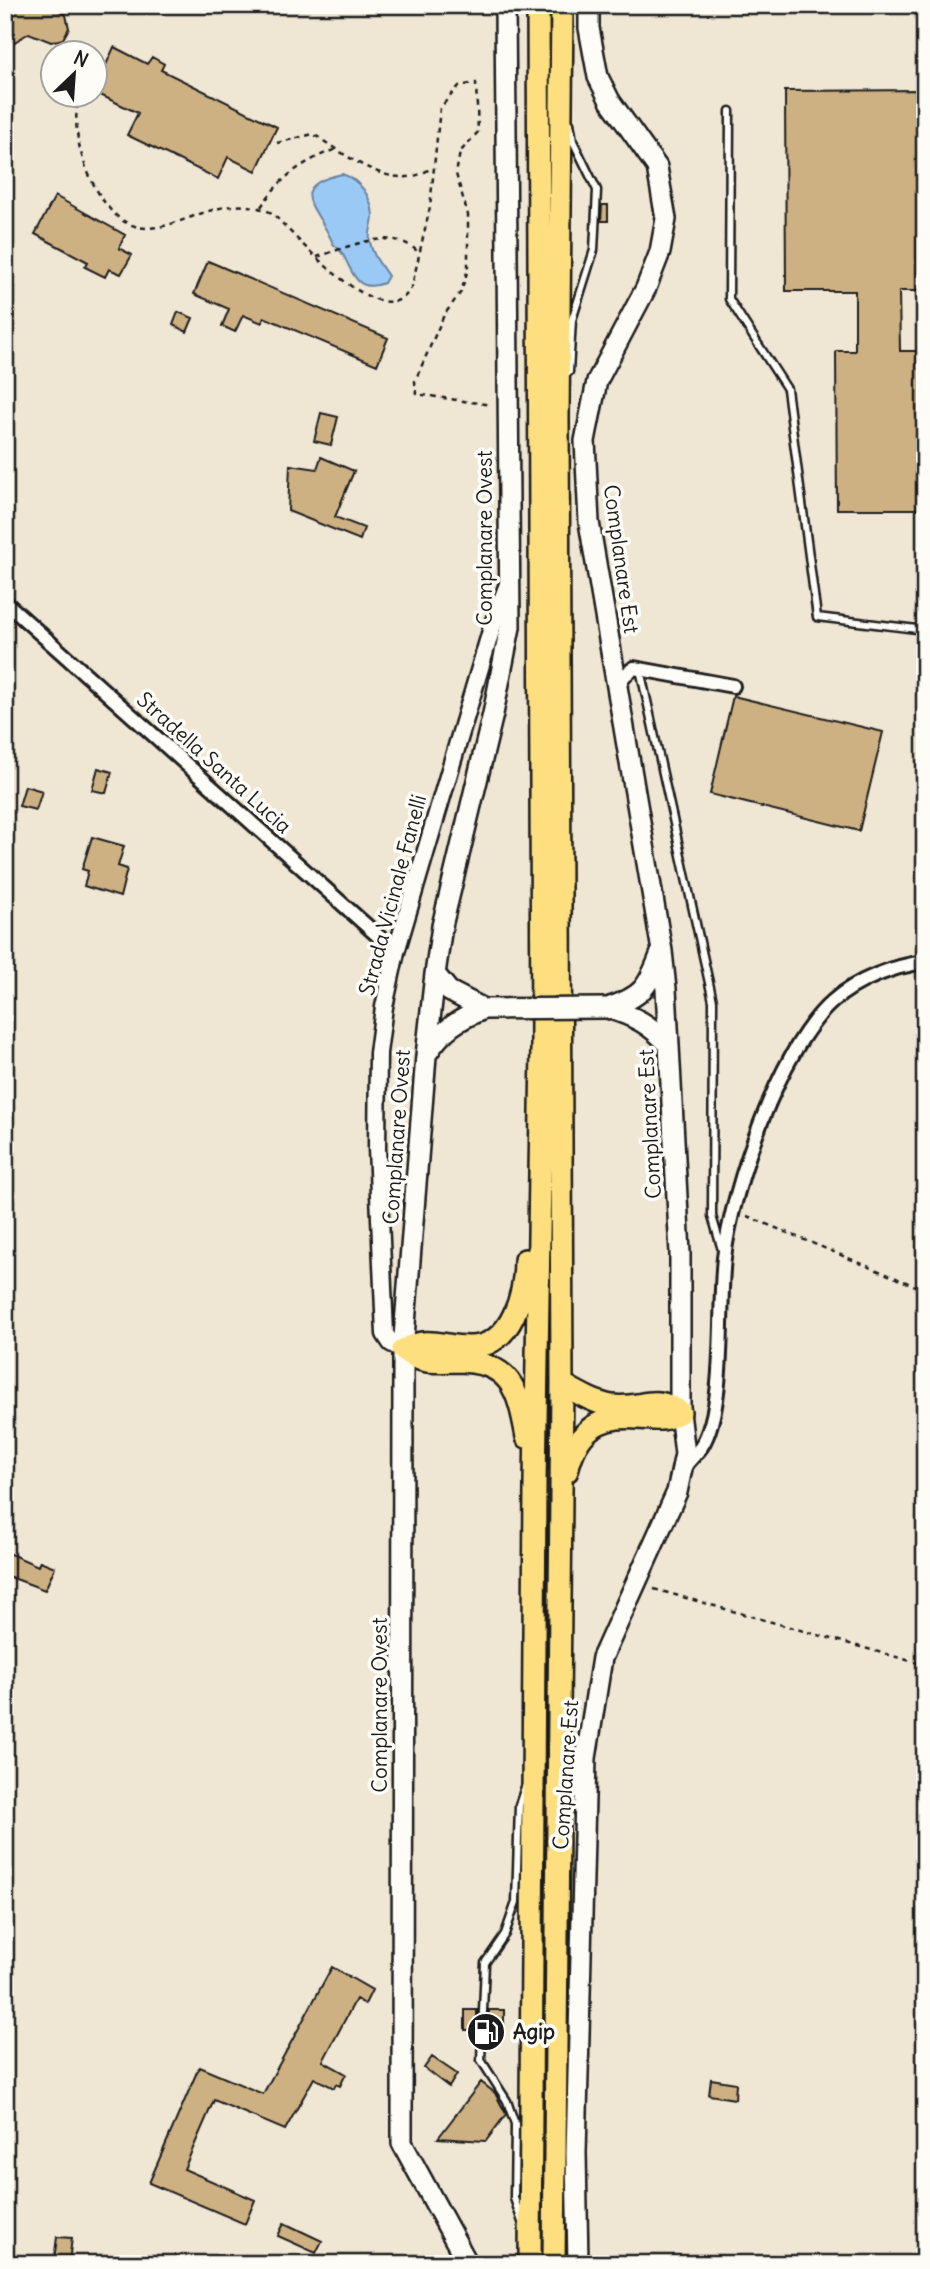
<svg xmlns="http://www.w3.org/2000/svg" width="930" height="2269" font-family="Delius,sans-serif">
  <rect width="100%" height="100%" fill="#efe6d4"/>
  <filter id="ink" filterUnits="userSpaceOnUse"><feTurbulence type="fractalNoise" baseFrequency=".0143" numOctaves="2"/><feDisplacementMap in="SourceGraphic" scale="14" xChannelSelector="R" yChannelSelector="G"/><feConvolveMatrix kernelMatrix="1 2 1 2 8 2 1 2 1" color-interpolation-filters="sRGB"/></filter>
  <g filter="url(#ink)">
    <path fill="#9bc9f6" stroke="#68849f" stroke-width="2" d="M342,174C360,180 371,196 373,215C373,224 368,233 370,242C372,255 381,265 388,276L384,283C348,297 353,256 333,244C322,212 281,187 342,174Z"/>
    <path fill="#ceb183" stroke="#1c1c1c" stroke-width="2" d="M5,5H49L66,15L69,28L63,39L51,42L29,33L5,48Z
      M114,47L147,64L152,57L164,64L161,70L277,127L256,171L228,157L218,179L127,135L138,113L94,92Z
      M925,90V291H899L900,351H923L924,509H837L836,351H855V291H786L785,91Z
      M55,196L125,235L119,248L132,255L121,274L109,269L105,277L85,267L88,262L35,234Z
      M602,205H608V221H601Z
      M208,261L388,338L377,365L264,317L262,323L243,315L235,332L222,326L229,309L194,294Z
      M178,312L193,318L187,332L173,325Z
      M321,413L338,417L331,445L314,441Z
      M321,457L354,471L335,517L364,528L360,540L288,511L290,465L317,469Z
      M733,696L883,732L859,831L710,794Z
      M98,768L112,772L106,793L92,790Z
      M25,786L42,791L36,810L19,806Z
      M92,837L124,846L118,866L127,869L120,897L84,886L88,871L82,869Z
      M8,1553L38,1566L40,1561L55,1567L45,1590L5,1575Z
      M332,1967L372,1990L365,2004L356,1999L323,2061L346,2074L340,2086L336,2084L334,2088L314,2078L285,2130L214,2100L184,2169L255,2200L245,2224L149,2183L199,2067L263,2094Z
      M465,2010H477V2030H465Z
      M489,2010H504V2031L488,2030Z
      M432,2057L457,2074L449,2087L424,2068Z
      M711,2079L736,2083L735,2099L709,2095Z
      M481,2082L495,2093L506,2114L486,2141L438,2138Z
      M284,2223L322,2241L316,2253L278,2236Z
      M57,2237L72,2238L69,2262L54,2260Z"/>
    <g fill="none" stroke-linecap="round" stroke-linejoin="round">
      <defs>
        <path id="service" d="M730,111L729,299L787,389L817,617L925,630
          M569,372L572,320L594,250L597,190L573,141L570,123
          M640,669L713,1001L712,1216L722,1250
          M522,2222L514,2198L515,2124L507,2101L481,2060L485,1963L505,1934L516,1902L519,1805L525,1787"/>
        <path id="minor" d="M5,602L396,952
          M618,688L624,676L634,668L733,686
          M684,1467C689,1461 696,1454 701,1447C727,1407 718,1307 724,1258C732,1188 780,1047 833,1001C857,980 893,966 925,962"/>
        <path id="tertiary" d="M403,1350L391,1343L385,1334L377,1148L378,1053L384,1007L396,952L493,624L508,584"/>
        <path id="secondary" d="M435,974L449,991L484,1009
          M607,1008C643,997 648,987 661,953
          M607,1008C634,1016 650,1024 669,1045
          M428,1052C443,1029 459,1019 484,1009
          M468,2264L402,2143L403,1350L426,1056L435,974L442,926L493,714L510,627L505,5
          M578,2264L576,2153L586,1758L602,1658L677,1492L685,1454L680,1412V1253L666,989L662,951L589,522L585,441L597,381L646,288L660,252L666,219L657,167L610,101L598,77L589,28V5"/>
        <path id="trunk" d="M525,1260C525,1292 513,1346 471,1347C442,1348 431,1335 403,1350C422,1364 433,1362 454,1361C511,1361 518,1388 527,1437
          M562,1384C578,1393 594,1403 612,1406C642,1410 652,1393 680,1412C664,1422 656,1419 638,1418C597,1414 576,1432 567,1471
          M530,2264L535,1483L542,1049L538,5
          M554,2264L562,1384L558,418L562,5"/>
      </defs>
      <use href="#service" stroke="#1c1c1c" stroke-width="11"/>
      <use href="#minor" stroke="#1c1c1c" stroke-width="18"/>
      <use href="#tertiary" stroke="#1c1c1c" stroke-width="21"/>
      <use href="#secondary" stroke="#1c1c1c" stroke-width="24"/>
      <use href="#trunk" stroke="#1c1c1c" stroke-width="26"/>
      <path stroke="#1c1c1c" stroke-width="2.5" stroke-dasharray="5 5" stroke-linecap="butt" d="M79,94C72,126 79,155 93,183C144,284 201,178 272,213C293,233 386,342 412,286L430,207L440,108L459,86L476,83L478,132L460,152L456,174L468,215V269L461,292L444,315L415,381L416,394L491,405
        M277,143L313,134C344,153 394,196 431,168
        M261,207C280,177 304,161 336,149
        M317,257C348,247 393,225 419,253
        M747,1216L925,1290
        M654,1589L925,1665"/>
      <use href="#service" stroke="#fdfcf7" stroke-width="6"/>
      <use href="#minor" stroke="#fdfcf7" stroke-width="12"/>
      <use href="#tertiary" stroke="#fdfcf7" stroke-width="16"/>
      <use href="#secondary" stroke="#fdfcf7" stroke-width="19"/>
      <use href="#trunk" stroke="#fedf80" stroke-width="21"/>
      <defs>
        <path id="secondary-bridge" d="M484,1009L607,1008"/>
      </defs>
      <use href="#secondary-bridge" stroke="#1c1c1c" stroke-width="24" stroke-linecap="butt"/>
      <use href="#secondary-bridge" stroke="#fdfcf7" stroke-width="19"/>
    </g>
  </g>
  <defs>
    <symbol id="fuel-disc" viewBox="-11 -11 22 22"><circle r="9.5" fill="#1c1c1c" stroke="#fdfcf7"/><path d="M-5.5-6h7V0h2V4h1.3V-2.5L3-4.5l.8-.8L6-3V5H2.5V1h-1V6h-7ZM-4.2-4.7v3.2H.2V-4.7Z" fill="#fff"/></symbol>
  </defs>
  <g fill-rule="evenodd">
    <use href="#fuel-disc" x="464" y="2010" width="44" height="44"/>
  </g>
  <g text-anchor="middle" stroke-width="7" stroke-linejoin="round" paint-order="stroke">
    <g font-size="21" fill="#1c1c1c" stroke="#fdfcf7">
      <text transform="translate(485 538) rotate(-90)" y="7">Complanare Ovest</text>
      <text transform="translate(621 559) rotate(82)" y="7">Complanare Est</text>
      <text transform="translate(214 763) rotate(42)" y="7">Stradella Santa Lucia</text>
      <text transform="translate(393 895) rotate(-75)" y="7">Strada Vicinale Fanelli</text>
      <text transform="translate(650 1124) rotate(-93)" y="7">Complanare Est</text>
      <text transform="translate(397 1137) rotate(-86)" y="7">Complanare Ovest</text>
      <text transform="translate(380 1705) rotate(-90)" y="7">Complanare Ovest</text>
      <text transform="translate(566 1775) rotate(-86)" y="7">Complanare Est</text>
    </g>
    <g font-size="21" font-weight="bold" fill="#1c1c1c" stroke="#fdfcf7" text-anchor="start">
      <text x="513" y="2039">Agip</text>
    </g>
  </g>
  <rect width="930" height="2269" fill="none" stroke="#fdfcf7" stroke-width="28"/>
  <rect x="14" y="14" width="902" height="2241" fill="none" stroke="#1c1c1c" stroke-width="2.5" filter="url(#ink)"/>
  <g transform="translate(74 74) rotate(25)"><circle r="33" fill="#fdfcf7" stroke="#a3a29f" stroke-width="2"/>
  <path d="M0-5L12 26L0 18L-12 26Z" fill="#1c1c1c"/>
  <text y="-10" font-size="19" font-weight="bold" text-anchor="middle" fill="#1c1c1c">N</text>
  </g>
</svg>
